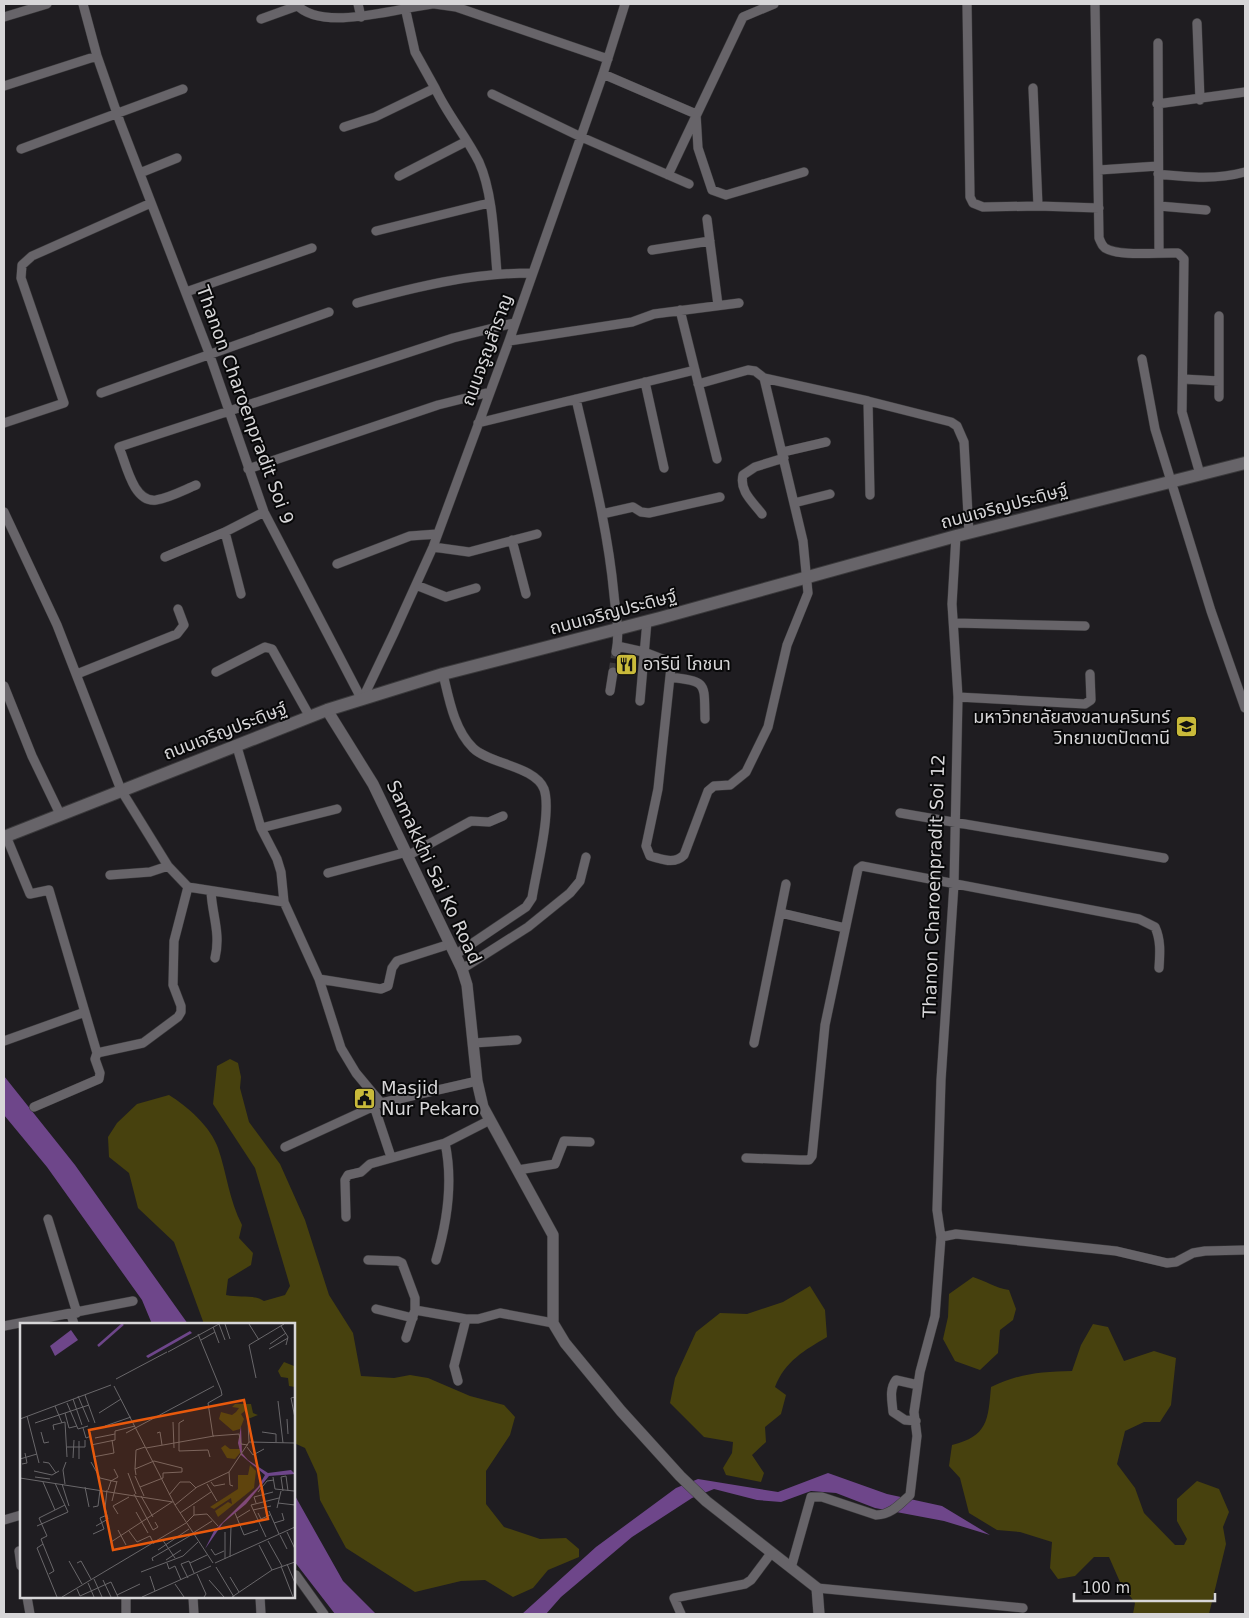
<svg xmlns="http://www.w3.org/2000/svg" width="1249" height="1618" font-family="'DejaVu Sans','Noto Sans Thai',sans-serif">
  <rect width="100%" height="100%" fill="#1f1d21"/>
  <path fill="#47410e" d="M230,1059L238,1063L241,1077L240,1088L249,1122L280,1164L305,1220L329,1295L353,1333L361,1376L394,1378L410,1375L428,1378L470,1396L504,1405L515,1417L510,1435L486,1471V1504L504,1527L540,1539L566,1538L579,1549V1557L548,1570L533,1588L513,1597L485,1580L461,1581L415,1592L346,1548L320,1500L317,1474L305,1448L294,1443V1324H204L174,1242L138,1208L129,1173L109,1157L108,1137L117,1123L137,1104L169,1095C187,1106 211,1127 218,1148C227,1174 229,1200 242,1225L239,1238L253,1253L251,1265L228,1279L226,1295C239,1298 253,1294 264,1301L285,1295L290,1286L255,1168L213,1104L217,1066Z
    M973,1277C986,1281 995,1288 1009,1290L1016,1309L1013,1320L1000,1330L998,1353L980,1370L955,1361L943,1339L948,1317L949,1294Z
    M810,1286L825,1310L827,1337C805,1350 785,1361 775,1387L786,1395L781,1414L765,1427L766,1442L752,1455L764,1473L761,1482L726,1475L723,1468L732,1453L733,1442L704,1437L670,1403L675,1378L696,1332L720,1313L747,1314L783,1302Z
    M1093,1324L1108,1327L1124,1361L1154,1351L1176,1358L1171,1405L1160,1422H1144L1125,1431L1117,1464L1135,1488L1144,1513L1175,1545H1184L1187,1539L1177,1521V1499L1197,1481L1219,1489L1229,1512L1223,1527L1226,1544L1209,1614H1133L1135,1603L1120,1582L1109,1557H1094L1075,1576L1058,1579L1050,1568L1052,1542L1020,1532L997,1530L969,1513L960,1478L949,1466L952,1445C988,1436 988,1420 991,1387C1020,1373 1041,1372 1072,1371L1081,1345Z"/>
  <path fill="#6e468a" d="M4,1076L75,1165L188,1324H152L142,1300L47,1167L4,1115Z
    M828,1473L887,1494L942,1506L990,1535L944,1521L875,1508L836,1493L811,1491L781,1502L757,1500L714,1489L692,1498L632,1537L561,1597L546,1614H522L596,1547L676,1488L698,1479L778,1492Z
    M294,1494L343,1581L376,1614H335L294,1561Z"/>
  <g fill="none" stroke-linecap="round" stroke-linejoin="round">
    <path stroke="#3b393c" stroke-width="9" stroke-dasharray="9 4.5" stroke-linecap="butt" d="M613,672L616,652"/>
    <defs>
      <path id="minor" d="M83,4L97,56L120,122L209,353L264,512L362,700
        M296,4C321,33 398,8 432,4
        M358,4L361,17
        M435,4L456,7L608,59
        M967,4L970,197L973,203L983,207L1038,206L1099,208
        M1095,4L1099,238C1101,242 1101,245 1105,248C1119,257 1160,252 1178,253L1184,259L1182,412L1200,474
        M405,7L415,52L435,88
        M4,17L47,4
        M261,19L297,6
        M1197,23L1200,100
        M1158,43L1159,252
        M603,74L696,114L698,148L712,190L726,195L804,172
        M4,86L97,56
        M1033,88L1038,206
        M492,94L579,136L689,184
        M1157,104L1245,92
        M344,127L375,117L435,88C447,114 466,136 479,162C493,193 494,239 497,273
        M21,149L183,89
        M1099,170L1158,166
        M140,173L177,158
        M1158,174C1188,177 1216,180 1245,172
        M668,175L743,17L774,4
        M399,176L467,141
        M1159,206L1206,210
        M707,219L718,305
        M376,231L489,203
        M652,250L710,241
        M186,292L312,248
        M357,303C415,287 471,273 531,273
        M680,310L717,459
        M509,341L632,322L654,314L739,303
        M1142,359L1155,429L1211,611L1245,708
        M764,378L868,401L951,422L957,426L964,442L969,533
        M1183,379L1219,381
        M645,382L664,468
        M101,393L329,312
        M1219,397V316
        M576,399C591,464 608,529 614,595C616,615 620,633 616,652
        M868,401L870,495
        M4,423L64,403L21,278L22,265L32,256L151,203
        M478,423L695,370
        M783,452L826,442
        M248,469L438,405L490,392
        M196,485C184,490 169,498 156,500C133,503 126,463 119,447L453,338L514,323
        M794,503L830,494
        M4,512L57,625L121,790L168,866L188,887L284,902
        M602,514L633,507L641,512L649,513L720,497
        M762,514C753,502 739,491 743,475L755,467L784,458
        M225,532L241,594
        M512,540L526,594
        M433,547L469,552L537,534
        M165,557L225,532L264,512
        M337,564L410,536L437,534
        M416,585L446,597L476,588
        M954,623L1085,626
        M617,646L644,652L670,662L671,667L658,789L646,846L650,856C662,859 674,865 684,855L708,791L714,786L730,785L746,772L768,727L787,645L808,593L803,541L764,378L755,371L748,370L698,384
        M216,672L265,647L272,649L310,717
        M77,674L177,634L184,625L178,609
        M443,674C449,699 454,729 473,748C489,764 535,766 544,789C552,811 536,872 532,898L526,907L455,955
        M670,677C708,682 704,682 705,719
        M4,686L32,756L60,814
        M610,691L613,672
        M958,697L1085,704L1091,700L1090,674
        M362,700L394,633L433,547L509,341L603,74L625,4
        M640,701L647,621
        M237,747L261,828L277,859L281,872L284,902L319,979L341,1048L356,1073L381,1103
        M900,813L1164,858
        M261,828L337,809
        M6,836L30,894L49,890L97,1053
        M409,855L471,821L489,822L503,816
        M328,873L407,852
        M110,875L150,872L168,866
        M211,891C212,915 221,933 215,958
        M781,913L845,928
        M462,969L528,927L570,893L580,881L586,857
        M319,979L381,989L388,986L392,968L397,961L450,944
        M4,1041L85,1012
        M474,1043L517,1040
        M754,1043L786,884
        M374,1106L391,1157
        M34,1107L99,1079L100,1073L95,1059L97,1053L143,1043L178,1017L181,1012V1006L173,985L174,941L188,887
        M285,1147L381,1103L477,1081
        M746,1158L800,1160H809L812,1156L825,1025L858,869L862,866L1139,919L1155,927C1161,940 1160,953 1159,968
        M518,1170L555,1164L564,1141L590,1142
        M346,1217L345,1180L348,1175L361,1172L370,1164L445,1143
        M48,1219L77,1313
        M941,1237L937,1210L941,1080L954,884L958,697L952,604L956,536
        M368,1260L398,1261L402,1263L415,1298V1310
        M436,1260C447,1223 453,1180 445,1143L490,1120
        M376,1309L413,1318
        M71,1315L74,1324
        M4,1326L133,1301
        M406,1338L415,1310L466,1319H478L500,1313L553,1323
        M458,1381L454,1366L466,1319
        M916,1421L905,1420L893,1412C892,1401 889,1389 896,1380L918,1385
        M4,1520L21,1515
        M21,1551H19L21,1566
        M791,1568L811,1497H822L876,1515C891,1515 900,1504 910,1495L917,1436L914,1412L920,1372L935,1316L941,1237L956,1234L1116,1251L1167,1263L1176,1262L1193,1253L1205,1251L1245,1250
        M296,1575L324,1614
        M817,1588L1023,1608
        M27,1597L30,1614
        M126,1597V1614
        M193,1597L194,1614
        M260,1597L261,1614
        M681,1614L674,1598L745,1584L751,1580L772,1552"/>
      <path id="tertiary" d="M327,710L373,784L462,969L467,985L477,1081L483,1107L553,1235V1323L565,1343L621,1411L680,1476L706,1501L817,1588L819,1614"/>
      <path id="secondary" d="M4,837L327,710L443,674L660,618L956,536L1245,463"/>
    </defs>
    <use href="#minor" stroke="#3a393b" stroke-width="10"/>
    <use href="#tertiary" stroke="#3a393b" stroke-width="12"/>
    <use href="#secondary" stroke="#3a393b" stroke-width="14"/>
    <use href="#minor" stroke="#676469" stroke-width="9"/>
    <use href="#tertiary" stroke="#676469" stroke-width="11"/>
    <use href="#secondary" stroke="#676469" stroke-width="12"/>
  </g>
  <defs>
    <symbol id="restaurant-square" viewBox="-11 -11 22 22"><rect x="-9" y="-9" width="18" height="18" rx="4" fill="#c9ba3a" stroke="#080809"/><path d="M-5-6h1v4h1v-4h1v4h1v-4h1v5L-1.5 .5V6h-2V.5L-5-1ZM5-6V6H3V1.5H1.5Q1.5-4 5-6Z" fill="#111"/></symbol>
    <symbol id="university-square" viewBox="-11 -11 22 22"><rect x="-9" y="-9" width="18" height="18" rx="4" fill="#c9ba3a" stroke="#080809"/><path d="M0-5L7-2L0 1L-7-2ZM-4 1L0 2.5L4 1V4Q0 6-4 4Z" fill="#111"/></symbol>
    <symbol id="civic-square" viewBox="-11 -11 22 22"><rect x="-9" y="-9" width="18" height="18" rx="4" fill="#c9ba3a" stroke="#080809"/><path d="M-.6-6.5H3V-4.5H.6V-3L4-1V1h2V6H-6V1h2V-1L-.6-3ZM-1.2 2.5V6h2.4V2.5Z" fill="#111"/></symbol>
  </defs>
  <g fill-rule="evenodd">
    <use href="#restaurant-square" x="614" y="652" width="25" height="25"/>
    <use href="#university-square" x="1174" y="714" width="25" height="25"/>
    <use href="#civic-square" x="352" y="1086" width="25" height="25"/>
  </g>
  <g text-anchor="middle" stroke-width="4" stroke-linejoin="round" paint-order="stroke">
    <g font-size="18" fill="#d7d6d8" stroke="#080809">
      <text transform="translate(487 350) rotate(-70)" y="6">ถนนจรูญสำราญ</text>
      <text transform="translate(245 405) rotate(70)" y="6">Thanon Charoenpradit Soi 9</text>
      <text transform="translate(1004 506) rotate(-15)" y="6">ถนนเจริญประดิษฐ์</text>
      <text transform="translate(613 612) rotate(-15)" y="6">ถนนเจริญประดิษฐ์</text>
      <text transform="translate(225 731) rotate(-21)" y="6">ถนนเจริญประดิษฐ์</text>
      <text transform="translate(434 872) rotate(65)" y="6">Samakkhi Sai Ko Road</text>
      <text transform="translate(934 886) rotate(-88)" y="6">Thanon Charoenpradit Soi 12</text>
    </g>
    <g font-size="18" fill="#d7d6d8" stroke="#080809" text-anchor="start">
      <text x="643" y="670">อารีนี โภชนา</text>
      <text x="1170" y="723" text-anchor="end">มหาวิทยาลัยสงขลานครินทร์<tspan x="1170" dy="21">วิทยาเขตปัตตานี</tspan></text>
      <text x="381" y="1094">Masjid<tspan x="381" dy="21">Nur Pekaro</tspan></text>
    </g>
  </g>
  <g transform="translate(20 1323)">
    <rect width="275" height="275" fill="#1f1d21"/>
    <path d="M264,39L274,43L275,64L269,63L268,55L261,54L258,48ZM215,81H231L233,90L238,92L228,96L225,88L221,91L224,96L220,106L213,108L199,96L201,89L212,92L216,89L219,85L212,84ZM205,122L210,126H220V130L215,136L207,135L201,125ZM230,142L236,148L234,165L198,194L195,188L208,179L212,181L211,175L194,186L190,184L218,166V152H228Z" fill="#47410e"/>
    <path d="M51,7L58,17L35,33L30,23ZM170,8L172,10L128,35L126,33ZM221,103L222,130L228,137L248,150L271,147L275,151L249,153L226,181L203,200L185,226L194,208L238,164L245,152L221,132L218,120Z" fill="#6e468a"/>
    <path fill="none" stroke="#6e468a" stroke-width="2.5" d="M78,23L103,1"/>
    <path fill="none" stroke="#69676a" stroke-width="1" d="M199,1L205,17M205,1L210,16M229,1L239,17M261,3L268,14L266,22M193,4L199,20M178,11L201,67L202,72L188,80L193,113L219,111L221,121L228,122M181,17L195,9M250,21L266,10M249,26L268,15M148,29L199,1M236,55L229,22L264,1M96,56L147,29M94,63L155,182L193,240M65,72L75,100M58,73L69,99M275,74L271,75L275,95M53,76L62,102M258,78L263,120M47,80L58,106L68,103M35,83L42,100M45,90L49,105L57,103M79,90L101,76M7,93L19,140M0,96L91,62M267,96L268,111M164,97L159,100V128L188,127L190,134M153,99L154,125M228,99L229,119M15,100L69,82M85,103L111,94M63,105L66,115L71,113M34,107L33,102L45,99L47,134M21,109L24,120L29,119M242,109L256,111V119M106,110L194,63M137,110L140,109L142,122M75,115L95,111M59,118V136M229,119L275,120M71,122L95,117V108L115,103M47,124H65V117M227,124L233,132L244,126M126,125L194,113M73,134L94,130L92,117M53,135L54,117M0,136L17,131M23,139L29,140L36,150M71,139L80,155L97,159M2,141L7,140L5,130M115,146L116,127L125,124M14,148L32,152L39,148M209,149L210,162L213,163M108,150L116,171M116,152L115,146L134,138L162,145V149L143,150V155M115,153L124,173M15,154L30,156M253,154L255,166L274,168M0,155L153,179M23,159L35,187M191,159L194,163L205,161M42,161L49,183M45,161L43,147L46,139M187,161L197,178M65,164L69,184M120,164L143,155M88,167L91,158L98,154L94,146M263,168L261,154L266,153L268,168M238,169L247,158L254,157M114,171L133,207L138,204L135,199M149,172L160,159H170L176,165M121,173L133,194M92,178L97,158M236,180L234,174L253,169M258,180L275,182M155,182L177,164L209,149L229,119M73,184L78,183L80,167M257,185L261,168M233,187L251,183M249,188L259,211M116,189L128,210M160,190L191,169M215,190L224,212L238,207M238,190L241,196L250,192M98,191L93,183L109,174M174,192L187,191L198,203M217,195L230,187M254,200L264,197L262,190M17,203L48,189L35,160M76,203L88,196L85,185L87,167M98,207L106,222M109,208L117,219L130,213L134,221M267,209L275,226M173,210L192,198M73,211L84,206L80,195L87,192M260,212L267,226M246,214L231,182L259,175M142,216L155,235M248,218L262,243M23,221L34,248L29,251M239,222L252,247M191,226L195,232L204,228M94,227L91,219L152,179M138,227L169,206M210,234L211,203M205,236V209M146,237L161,227M49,238L62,261M133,238L132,235L173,211M57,240L61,238L71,256M147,240L149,246L155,243L161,257M170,240L187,232M195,240L275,204M267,241L275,260M261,243L273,274M196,244L214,274M121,249L163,233L178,219M177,251L186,271L184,274M130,253L135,268M210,254L219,269M168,255L161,241L169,238L174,250M74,256L82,274M83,257L91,274M189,257L204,274M68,260L74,274M155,261L164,274M57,266L60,273L91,259L98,274M97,272L120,261M37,274L17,225L23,221L21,216L27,213L19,195L45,182M42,274L166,200L174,192V183M122,274L191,243M212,274L252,247L275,239"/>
    <path fill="#e8590c" fill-opacity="0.15" stroke="#e8590c" stroke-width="2.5" d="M224,77L248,196L93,227L69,107Z"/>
    <rect width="275" height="275" fill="none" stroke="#d7d6d8" stroke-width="2.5"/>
  </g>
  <rect width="1249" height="1618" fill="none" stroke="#d7d6d8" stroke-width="10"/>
  <path d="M1074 1593v8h141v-8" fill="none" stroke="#d7d6d8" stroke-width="2.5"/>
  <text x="1082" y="1593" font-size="15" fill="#d7d6d8" stroke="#080809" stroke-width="4" paint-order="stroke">100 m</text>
</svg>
